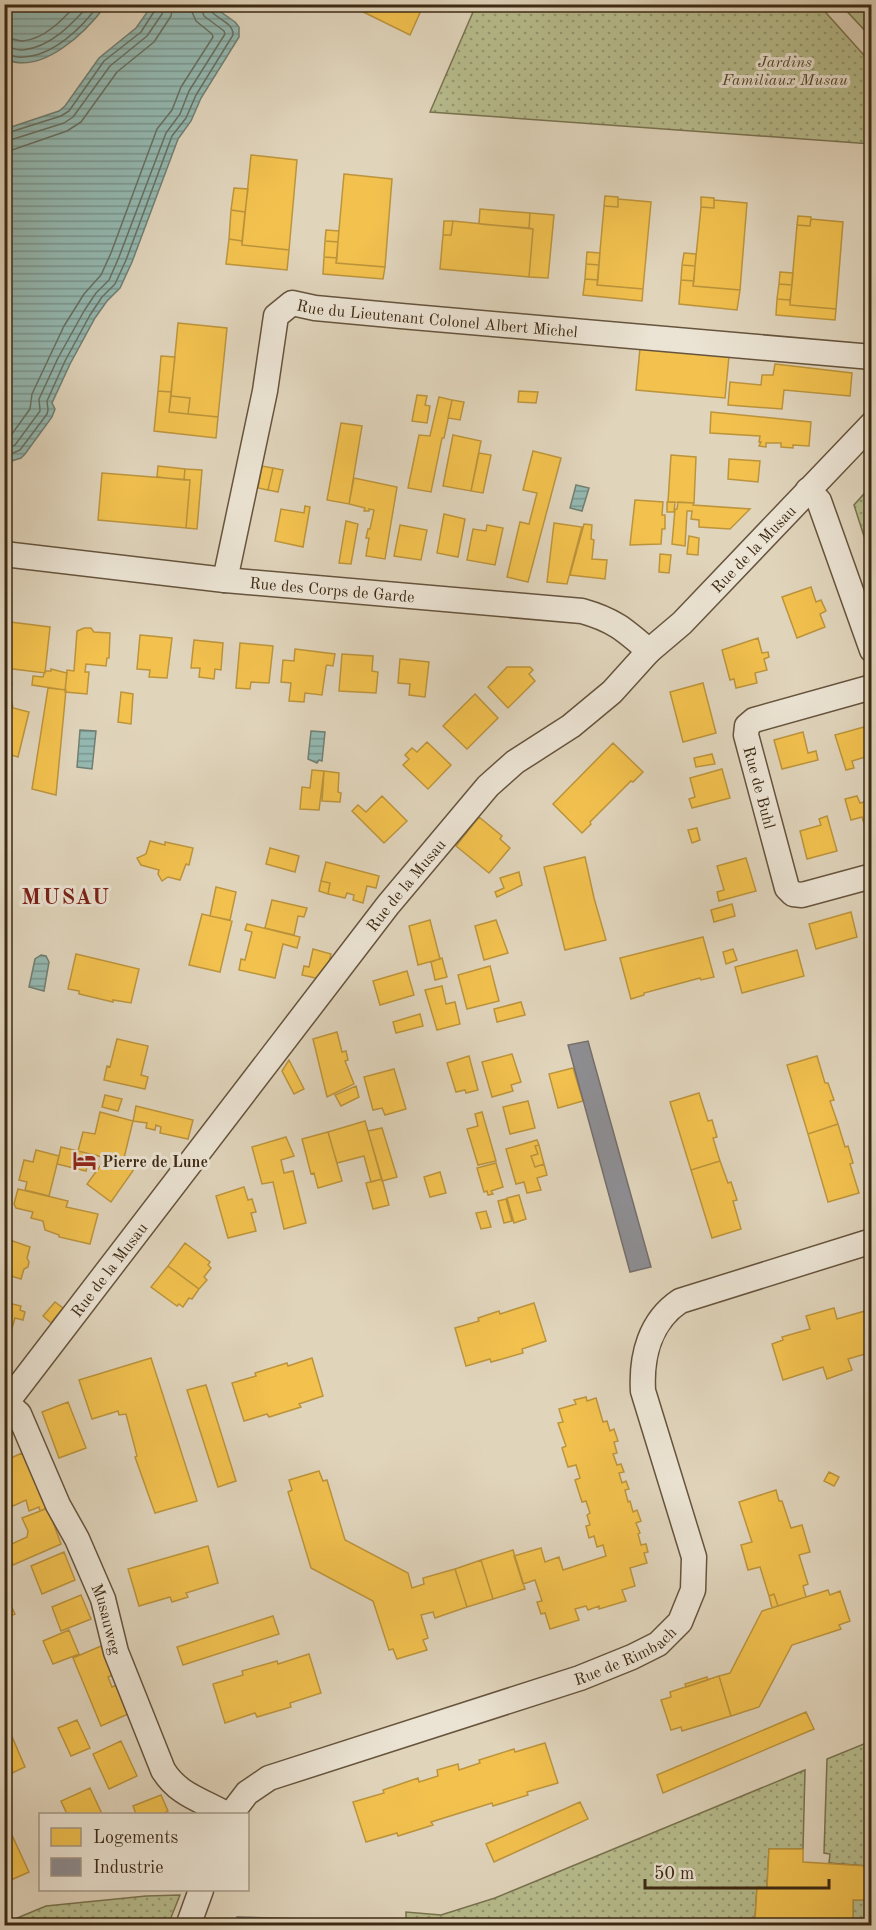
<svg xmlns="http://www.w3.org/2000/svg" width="876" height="1930" font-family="'Old Standard TT',serif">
  <defs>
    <pattern id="green-dots" width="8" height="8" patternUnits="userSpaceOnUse" patternTransform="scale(1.5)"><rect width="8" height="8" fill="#b7bc8d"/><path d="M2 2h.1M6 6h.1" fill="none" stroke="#969972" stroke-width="1.8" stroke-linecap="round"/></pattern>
    <pattern id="forest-firs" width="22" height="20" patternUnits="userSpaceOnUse" patternTransform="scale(1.5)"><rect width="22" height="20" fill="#b7bc8d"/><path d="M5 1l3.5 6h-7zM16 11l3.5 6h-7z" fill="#969972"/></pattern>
    <pattern id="water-rules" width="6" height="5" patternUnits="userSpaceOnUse" patternTransform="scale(1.5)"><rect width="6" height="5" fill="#94b8b1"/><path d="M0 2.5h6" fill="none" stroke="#7a968f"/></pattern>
  </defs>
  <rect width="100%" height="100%" fill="#e0d4bb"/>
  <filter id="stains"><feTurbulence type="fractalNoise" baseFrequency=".00333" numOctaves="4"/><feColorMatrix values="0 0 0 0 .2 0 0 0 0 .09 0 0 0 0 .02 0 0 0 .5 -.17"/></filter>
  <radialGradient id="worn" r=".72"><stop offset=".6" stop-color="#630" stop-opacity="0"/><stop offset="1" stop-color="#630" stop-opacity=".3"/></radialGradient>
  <path fill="url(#green-dots)" stroke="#7a7350" stroke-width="1.5" d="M476,5H819L871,63V144L430,112Z
    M871,486V558L854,505Z
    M871,1741L872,1833H868L867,1865L871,1866V1925H853V1900H865L867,1866L829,1863L830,1854L824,1853L827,1759Z
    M805,1770L803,1849H769L767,1888H757L755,1920L819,1924V1925L406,1926V1912L441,1915L495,1898Z
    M180,1895L168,1925H5V1923L46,1906L146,1896Z"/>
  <path fill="url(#forest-firs)" stroke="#7a7350" stroke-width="1.5" d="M841,5H871V37Z"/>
  <path fill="url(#water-rules)" stroke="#717f72" stroke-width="1.5" d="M5,4H106V5C86,32 42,76 5,59Z
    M153,4L211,5L235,22L239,27V37L201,98L191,121L178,139L132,262L120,288L107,301L95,318L70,364L52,403L55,409L52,417L25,454L21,458L5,463V129L59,111L65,106L99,58L136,28Z
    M576,485L589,488L582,511L570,508Z
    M80,730L96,731L92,769L77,767Z
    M311,731L325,732L322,761L319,760L317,763L308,759Z
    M41,955L46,956L49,962L44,991L29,987L35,959Z"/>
  <path fill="#f2c14e" stroke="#bc943c" stroke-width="1.5" d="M347,4H424L410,35Z
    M251,155L297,160L289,250L242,245Z
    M344,174L392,179L385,267L336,263Z
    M234,188L248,189L245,212L231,210Z
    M605,196L618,197V207L604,206Z
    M701,197L714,198V208L701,207Z
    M618,199L651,202L643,289L597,285L604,206L618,207Z
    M714,200L747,203L740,290L693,286L701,207L714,208Z
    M480,209L530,213L529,228L479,224Z
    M231,210L245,212L242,241L229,239Z
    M530,213L554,215L548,278L529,277L533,229L529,228Z
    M798,216L811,217L810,226L797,225Z
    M811,219L843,222L836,309L790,305L797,225L810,226Z
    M444,221H453L451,235H443Z
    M453,221L533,229L529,277L440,269L443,235H451Z
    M326,230L339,231L338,242L325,241Z
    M229,239L242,241V245L289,250L287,270L226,264Z
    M325,241L338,242L337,258L324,257Z
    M587,252L600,253L599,265L586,264Z
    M684,253L696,254L695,266L682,265Z
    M324,257L337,258L336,263L385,267L383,279L323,274Z
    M586,264L599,265L598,280L585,279Z
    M682,265L695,266L694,281L681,280Z
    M780,272L793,273L792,285L779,284Z
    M585,279L598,280L597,285L643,289L642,301L583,295Z
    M681,280L694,281L693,286L740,290L737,310L679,304Z
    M779,284L792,285L790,300L777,299Z
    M777,299L790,300V305L836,309L835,320L776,315Z
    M178,323L227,328L218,417L188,414L190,398L171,396Z
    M640,348L729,356L725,398L636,390Z
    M161,356L175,357L171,392L158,391Z
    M775,364L852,373L850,396L784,390L782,409L728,405L730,382L761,385L762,375H773Z
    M158,391L171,392L169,412L218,417L216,438L154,431Z
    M519,391L538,392L536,403L518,402Z
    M417,395L427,396L425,405L430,406L427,423L412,421Z
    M171,396L190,398L188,414L169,412Z
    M439,397L452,400L444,438H442L431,492L408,488L419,435L430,436Z
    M452,400L464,402L460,420L448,418Z
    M711,412L811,422L809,446L793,445V448L781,447V443H766V447L759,446L761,442H759L760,436L710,433Z
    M341,423L362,426L349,504L327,500Z
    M453,435L481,441L471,491L443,486Z
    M533,451L561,458L528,582L507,577L520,522L529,524L537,493L523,490Z
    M479,453L491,455L483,493L471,491Z
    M671,455L696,457L694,503L668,502Z
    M729,459L760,461L758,482L728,479Z
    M158,466L185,469L184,480L157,477Z
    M262,466L273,468L268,490L258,488Z
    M273,468L283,470L278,492L268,490Z
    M185,469L202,470L197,529L186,528L190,480H184Z
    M102,473L190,480L186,528L98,520Z
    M354,478L397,487L385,559L366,556L369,538H366L368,529H370L374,510L369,509V511H364L365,508L349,504Z
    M635,500L663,502L662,515H665V529H662L661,544L630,545Z
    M667,502H675L674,512H667Z
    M678,502L694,503L693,505L750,509L730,529L699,527V520L691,519L692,511H687L685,546L672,544L675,509H677Z
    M305,506L310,507L303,547L275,541L281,509L304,513Z
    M444,514L465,519L458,557L437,553Z
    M346,521L358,524L351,564L339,563Z
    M554,523L582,527L567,584L547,582Z
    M584,524L592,525L591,539L594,540L592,559L607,560L605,579L570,575Z
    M400,525L427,530L421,560L394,556Z
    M487,525L503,528L495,565L467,560L473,529L486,531Z
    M689,536L699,538L698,555L687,554Z
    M660,554L671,555L669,573L659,572Z
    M811,587L816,602L821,600L826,611L820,614L825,627L797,638L782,597Z
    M10,622L50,627L45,673L5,668L8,631L6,627Z
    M84,628H91L94,632L110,633L109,658H107L106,666L86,664L85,672H89L87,694L65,692L67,670L74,671L77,631Z
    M140,635L172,638L167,678L149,677L150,670L137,669Z
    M758,638L762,653L768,652L769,657L764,659L767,670L755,673L757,683L736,688L734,679L730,680L722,650Z
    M194,640L223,643L221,670L215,669L214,679L199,677L200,668H191Z
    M240,643L273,646L269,683L251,682L250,689L236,688Z
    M295,649L335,654L333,666L327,665L326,667L322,695L305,693L304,702L289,701L291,683L281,682L283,660L294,661Z
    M342,654L373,656L372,671L378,672L376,693L339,691Z
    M400,659L429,662L425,697L409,695L410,684L398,683Z
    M507,667H530L533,670L529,674L535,681L508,708L488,687Z
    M51,669L67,673L65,690L32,685L33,676L43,677L45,671H51Z
    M4,680L12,682L10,693L13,708L29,712L18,757L4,753Z
    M703,683L716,733L683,742L670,692Z
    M48,688L66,690L56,795L32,789Z
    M121,692L133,694L131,724L118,722Z
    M475,694L498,718L467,749L443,726Z
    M864,727L872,755L852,761L854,768L846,770L835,735Z
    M803,732L808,753L816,751L818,760L782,769L774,740Z
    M427,742L451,765L428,789L403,765L409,759L405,755L412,748L417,752Z
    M613,743L643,772L633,782L631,781L590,822L591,824L582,833L553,804Z
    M712,754L715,764L696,767L694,758Z
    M722,769L730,798L692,808L689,799L695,797L690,778Z
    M312,770L324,771L319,810L300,809L302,787L310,788Z
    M324,771L339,773L338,792L341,793L340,802L322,801Z
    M382,796L407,821L384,843L352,811L358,805L366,812Z
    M857,796L860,803L872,800V831L867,833L862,817L851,820L845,799Z
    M827,816L837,851L807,859L800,831L821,825L819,819Z
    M479,817L502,836L500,839L510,848L489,873L456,846Z
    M697,828L700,840L692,843L688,830Z
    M150,841L165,845V842L193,848L189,865L186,864L180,880L168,877L162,881L158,874L159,870L141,865L137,858L146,854Z
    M270,848L299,856L295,872L266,864Z
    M585,857L594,898L606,940L565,950L544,867Z
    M746,858L756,891L719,901L717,892L724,890L717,866Z
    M326,862L379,876L376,888L367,886L363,903L353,900L354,895L347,893L345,898L328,894L330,883L321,881Z
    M519,872L522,885L497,897L495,892L504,888L500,878Z
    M321,881L330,883L328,894L319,891Z
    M216,887L236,892L230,920L210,916Z
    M272,900L307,908L304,917L298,916L294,935L265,928Z
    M732,904L735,916L714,922L711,910Z
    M851,912L857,937L816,949L809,924Z
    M202,914L232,921L220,972L189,965Z
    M430,920L440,959L418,965L409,926Z
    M496,920L508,953L484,960L475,926Z
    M247,924L300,937L297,948L283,944L275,978L239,970L241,959L245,960L252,932L245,930Z
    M703,937L714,977L701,980L700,978L644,993V995L631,999L620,958Z
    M313,949L331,954L327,971L322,970L320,979L302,975L304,966L309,967Z
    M733,949L737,960L726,964L723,952Z
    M797,950L804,976L742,993L735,967Z
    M76,954L139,969L131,1003L113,1000V1002L79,994V991L68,989Z
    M442,958L447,977L435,980L431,962Z
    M490,966L499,1001L467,1009L458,975Z
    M407,971L414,995L380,1005L373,981Z
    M442,986L446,1004L455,1002L460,1024L437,1030L425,990Z
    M521,1002L525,1015L497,1022L494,1009Z
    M420,1014L423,1026L396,1033L393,1022Z
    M337,1032L342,1052L346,1051L348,1060L345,1061L354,1084L327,1097L313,1039Z
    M117,1039L148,1046L141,1075L148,1077L145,1089L104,1080L107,1066L110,1067Z
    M512,1054L521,1082L511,1085L513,1091L492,1097L482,1062Z
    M469,1056L478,1090L466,1093L465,1090L456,1092L447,1063Z
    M817,1056L825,1083H828L834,1100L830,1101L838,1124L808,1134L787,1065Z
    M289,1060L304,1089L294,1094L282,1071Z
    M573,1068L583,1101L558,1108L549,1074Z
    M394,1069L406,1109L385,1115L382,1108L373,1110L364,1077Z
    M356,1086L359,1097L341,1106L335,1095Z
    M699,1093L708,1121L712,1120L717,1137L713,1138L720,1161L691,1170L670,1102Z
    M105,1095L122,1099L118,1111L102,1107Z
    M528,1101L535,1128L510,1134L503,1107Z
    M136,1106L193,1120L188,1139L160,1133L161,1127L156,1125L155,1130L146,1128L147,1123L133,1121Z
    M100,1112L133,1121L123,1162L78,1151L83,1132L95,1134Z
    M482,1112L496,1161L478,1165L467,1129L478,1126L475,1114Z
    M365,1121L382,1179L371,1182L364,1156L337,1163L328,1132Z
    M838,1124L845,1147L848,1146L853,1163L850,1164L859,1193L828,1202L808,1134Z
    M382,1128L397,1177L382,1181L368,1131Z
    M328,1132L342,1181L318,1188L314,1173L311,1174L302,1139Z
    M286,1137L294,1156L281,1160L284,1173L293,1171L306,1223L284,1229L273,1182L262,1184L252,1147Z
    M537,1140L539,1145L535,1146L538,1154L531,1156L535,1167L544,1164L547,1175L537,1178L541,1190L527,1193L524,1182L516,1184L506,1149Z
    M539,1145L544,1164L535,1167L531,1156L538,1154L535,1146Z
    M61,1147L90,1154L86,1171L57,1164Z
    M36,1150L59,1156L49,1196L25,1190L27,1182L19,1180L24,1160L33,1162Z
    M106,1158L137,1165L111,1202L87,1184Z
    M720,1161L728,1183L731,1182L737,1200L733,1201L741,1229L712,1238L691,1170Z
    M496,1163L503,1187L491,1191L493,1194L488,1195L487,1191L484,1192L477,1168Z
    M440,1172L446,1193L430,1197L424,1177Z
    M382,1179L389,1205L373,1209L366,1183Z
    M244,1187L248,1200L252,1199L256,1212L251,1213L256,1231L228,1238L216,1196Z
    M18,1189L68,1201L66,1207L98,1214L90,1244L59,1237V1235L45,1230L43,1221L31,1218L33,1212L16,1208L14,1204Z
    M519,1195L526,1219L514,1223L507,1198Z
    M506,1199L512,1221L504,1223L498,1201Z
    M486,1211L491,1227L481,1229L476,1213Z
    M4,1238L30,1247L27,1258L29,1262L28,1267L24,1269L21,1279L4,1274Z
    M185,1243L210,1262L208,1265L211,1268L204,1277L207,1280L199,1289L168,1266Z
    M168,1266L199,1289L192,1299L189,1298L183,1307L179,1304L177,1306L151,1287Z
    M4,1302L21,1306L20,1310L25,1312L23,1320L15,1318L10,1335L4,1333Z
    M55,1302L63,1308L51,1323L43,1316Z
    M534,1303L546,1341L522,1349L523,1353L491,1362L490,1359L466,1366L455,1328L479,1321L478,1318L499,1311L500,1314Z
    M834,1308L837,1319L865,1311L872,1331V1352L848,1359L852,1370L827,1379L823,1367L783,1380L772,1344L783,1340L782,1337L810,1329L806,1316Z
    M4,1353L11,1355L4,1374Z
    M151,1358L197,1501L155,1513L135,1457L137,1456L126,1414L119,1415L118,1411L92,1419L79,1380Z
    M312,1358L323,1396L299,1404L301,1407L269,1417L267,1414L244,1421L232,1383L256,1376L255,1373L287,1363L288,1366Z
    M206,1385L236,1481L218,1487L187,1390Z
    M586,1397L587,1401L596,1398L603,1422L607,1421L610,1431L614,1429L618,1441L614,1442L617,1453L613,1454L617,1465L621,1464L624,1472L619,1473L622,1483L626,1481L629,1489L625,1490L628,1502L630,1501L633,1512L637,1510L641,1521L636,1523L640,1533L638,1534L641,1545L646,1544L648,1552L644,1553L647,1563L630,1568L635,1586L622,1590L626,1601L599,1609V1606L588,1610L586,1606L575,1609L579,1620L550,1629L545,1613L541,1614L537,1602L542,1601L535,1580L523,1584L514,1556L541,1548L545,1562L559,1557L563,1570L606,1556L603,1545L597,1547L594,1536L589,1538L586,1526L590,1525L587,1515L590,1513L586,1501L582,1502L575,1480L580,1478L576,1465L568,1467L562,1448L566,1446L558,1423L563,1422L559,1409L576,1404L574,1400Z
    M68,1402L86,1448L59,1458L42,1412Z
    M22,1453L47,1508L40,1511L39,1507L29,1511L26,1500L13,1506L4,1486V1461Z
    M319,1471L323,1481L327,1480L345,1540L408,1573L412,1588L424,1584L423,1578L455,1569L467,1607L435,1618L433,1612L421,1615L428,1638L423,1640L427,1650L397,1659L393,1649L389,1650L373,1601L311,1568L288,1492L292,1490L289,1480Z
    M829,1472L839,1477L834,1486L824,1481Z
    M776,1490L779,1501H782L791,1528L802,1525L810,1552L799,1555L808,1584L803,1586L806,1597L778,1606L774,1594L769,1596L760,1567L748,1570L741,1545L752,1542L739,1502Z
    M48,1508L61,1544L13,1565L5,1547L27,1537L28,1531L22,1518Z
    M208,1546L218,1583L186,1593L188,1597L172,1602L170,1597L139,1606L128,1569Z
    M513,1550L525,1589L493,1599L481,1560Z
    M64,1552L75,1580L42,1594L31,1566Z
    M481,1560L493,1599L467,1607L455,1569Z
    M828,1590L830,1595L840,1591L850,1621L839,1625L841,1629L792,1645L759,1707L731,1716L719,1676L730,1673L762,1611Z
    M4,1591L15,1614L4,1618Z
    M774,1594L778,1606L772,1608L769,1596Z
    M81,1595L91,1619L61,1631L52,1607Z
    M273,1616L279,1634L183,1665L177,1647Z
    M69,1630L79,1654L53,1664L43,1641Z
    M101,1646L113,1675L108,1677L112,1687L117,1685L128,1714L101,1726L73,1658Z
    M309,1654L321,1693L290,1703L291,1707L257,1717L255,1713L225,1723L213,1684L243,1675L242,1671L277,1661L278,1664Z
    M719,1676L731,1716L682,1731L681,1727L671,1730L661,1700L671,1697L670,1692Z
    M707,1677L708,1680L686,1687L685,1684Z
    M806,1712L814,1729L663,1793L657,1775Z
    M4,1718L25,1767L10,1774L7,1767H4Z
    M77,1720L90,1748L71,1756L58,1728Z
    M121,1741L137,1776L109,1789L93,1754Z
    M545,1743L558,1783L527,1792L528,1795L493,1806L492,1803L431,1822L433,1825L398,1836L397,1833L366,1842L353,1802L384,1793L383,1790L418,1778L419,1782L438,1776L437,1770L458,1764L459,1770L480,1763L479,1760L514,1749L515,1752Z
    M90,1788L102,1814H67L61,1801Z
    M161,1795L168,1811L163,1814H136L133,1806Z
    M580,1802L588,1819L494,1862L486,1844Z
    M868,1832L872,1833V1866H867Z
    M11,1833L29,1872L4,1883V1836Z
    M769,1849H803V1862L867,1866L865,1900H853V1926H819V1924L755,1920L757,1887L767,1888Z"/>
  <path fill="#8d8d92" stroke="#756f6c" stroke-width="1.5" d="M588,1041L651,1267L630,1272L568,1045Z
    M237,1917L406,1922V1926H237Z"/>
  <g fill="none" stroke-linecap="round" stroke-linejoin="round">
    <path stroke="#687162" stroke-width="1.5" d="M4,37C11,38 17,41 23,41C45,39 63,19 77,4
      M4,46C11,47 17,51 23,50C51,47 72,24 90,4
      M4,54C11,55 16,58 23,57C53,56 82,28 99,4
      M4,134L61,116L69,111L104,61L141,32L155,10L156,4
      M4,142L64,123L73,117L110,66L147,36L162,14L164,4
      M4,151L12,150L67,131L81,122L117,72L154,42L171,16L173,4
      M4,440L9,438L30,409L32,394L64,326L84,294L101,275L111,253L157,129L172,110L181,87L213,37L212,34L196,21L192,12L191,4
      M4,449L15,445L40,411L39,399L58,358L84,311L96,293L109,280L119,257L166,133L180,114L189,91L225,34L224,31L204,16L200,4
      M4,457L20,450L47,414L48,410L47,401L65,361L90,315L102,297L115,284L126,260L172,136L186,118L196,95L233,35C234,20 210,19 208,4"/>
    <defs>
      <g id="minor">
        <path d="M808,490L819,501L872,650"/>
        <path id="s1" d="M4,554L225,580L582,611C614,620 625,630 649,651"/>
        <path id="s2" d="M225,580L265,391L276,316L292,303L315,308L401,316L872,357"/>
        <path id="s3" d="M872,687L754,720L747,726L746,735L787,888L793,894L802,895L872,876"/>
        <path id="s4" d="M7,1403L19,1414L58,1505L77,1539L103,1599L116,1652L163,1770C178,1795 202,1800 226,1814"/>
        <path id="s5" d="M4,1406L388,905L488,786L515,762L571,726L612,692L649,651L682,623L872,424"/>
        <path id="s6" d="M231,1814L247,1793L269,1778L580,1678L632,1657L658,1644L680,1622L693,1590L694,1557L643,1391C641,1356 650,1321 680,1301L872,1241"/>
        <path d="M188,1926L201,1890"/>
      </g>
    </defs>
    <use href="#minor" stroke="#66543d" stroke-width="27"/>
    <use href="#minor" stroke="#ebe3d3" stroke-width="24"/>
  </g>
  <defs>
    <symbol id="hotel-bare" viewBox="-9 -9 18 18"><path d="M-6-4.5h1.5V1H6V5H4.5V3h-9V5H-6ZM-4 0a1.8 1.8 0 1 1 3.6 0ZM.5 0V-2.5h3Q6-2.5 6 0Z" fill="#8f2418" stroke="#ebe3d3" stroke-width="2.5" paint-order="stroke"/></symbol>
  </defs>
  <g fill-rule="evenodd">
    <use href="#hotel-bare" x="68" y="1144" width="33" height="33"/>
  </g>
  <g text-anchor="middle" stroke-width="6" stroke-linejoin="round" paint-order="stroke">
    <g font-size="16" font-style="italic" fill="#55472b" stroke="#ebe3d3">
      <text x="785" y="67">Jardins<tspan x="785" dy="18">Familiaux Musau</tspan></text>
    </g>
    <g font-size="16" fill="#3d2a13" stroke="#ebe3d3">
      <text dy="6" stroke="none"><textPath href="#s2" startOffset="436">Rue du Lieutenant Colonel Albert Michel</textPath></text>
      <text dy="6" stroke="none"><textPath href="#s5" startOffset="1144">Rue de la Musau</textPath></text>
      <text dy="6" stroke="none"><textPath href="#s1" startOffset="330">Rue des Corps de Garde</textPath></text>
      <text dy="6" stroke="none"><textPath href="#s3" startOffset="195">Rue de Buhl</textPath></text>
      <text dy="6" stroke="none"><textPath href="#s5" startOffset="658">Rue de la Musau</textPath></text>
      <text dy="6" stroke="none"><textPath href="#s5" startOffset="172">Rue de la Musau</textPath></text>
      <text dy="6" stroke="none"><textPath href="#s4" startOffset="240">Musauweg</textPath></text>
      <text dy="6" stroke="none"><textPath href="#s6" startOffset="430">Rue de Rimbach</textPath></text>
    </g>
    <g font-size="16" font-weight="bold" fill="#3d2a13" stroke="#ebe3d3" text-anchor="start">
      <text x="102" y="1167">Pierre de Lune</text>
    </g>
    <g font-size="22" font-weight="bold" letter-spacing="1.5" fill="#7a1f14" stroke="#ebe3d3">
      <text x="66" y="904">MUSAU</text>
    </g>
  </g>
  <rect width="876" height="1930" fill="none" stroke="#e0d4bb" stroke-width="24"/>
  <rect x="6" y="6" width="864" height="1918" fill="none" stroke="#3d2a13" stroke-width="3"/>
  <rect x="12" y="12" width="852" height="1906" fill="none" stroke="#3d2a13" stroke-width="1.5"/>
  <rect x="39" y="1813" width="210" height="78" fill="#ebe3d3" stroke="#a59986" stroke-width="1.5"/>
  <rect x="51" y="1828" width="30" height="18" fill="#f2c14e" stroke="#a59986" stroke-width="1.5"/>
  <text x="93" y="1843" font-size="18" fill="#3d2a13">Logements</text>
  <rect x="51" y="1858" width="30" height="18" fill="#8d8d92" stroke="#a59986" stroke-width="1.5"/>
  <text x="93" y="1873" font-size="18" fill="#3d2a13">Industrie</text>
  <path d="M645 1879v9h184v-9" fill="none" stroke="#3d2a13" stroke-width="3"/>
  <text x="654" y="1879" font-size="18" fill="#3d2a13" stroke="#ebe3d3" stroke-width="4.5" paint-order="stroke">50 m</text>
  <rect width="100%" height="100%" filter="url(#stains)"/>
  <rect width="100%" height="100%" fill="url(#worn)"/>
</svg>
